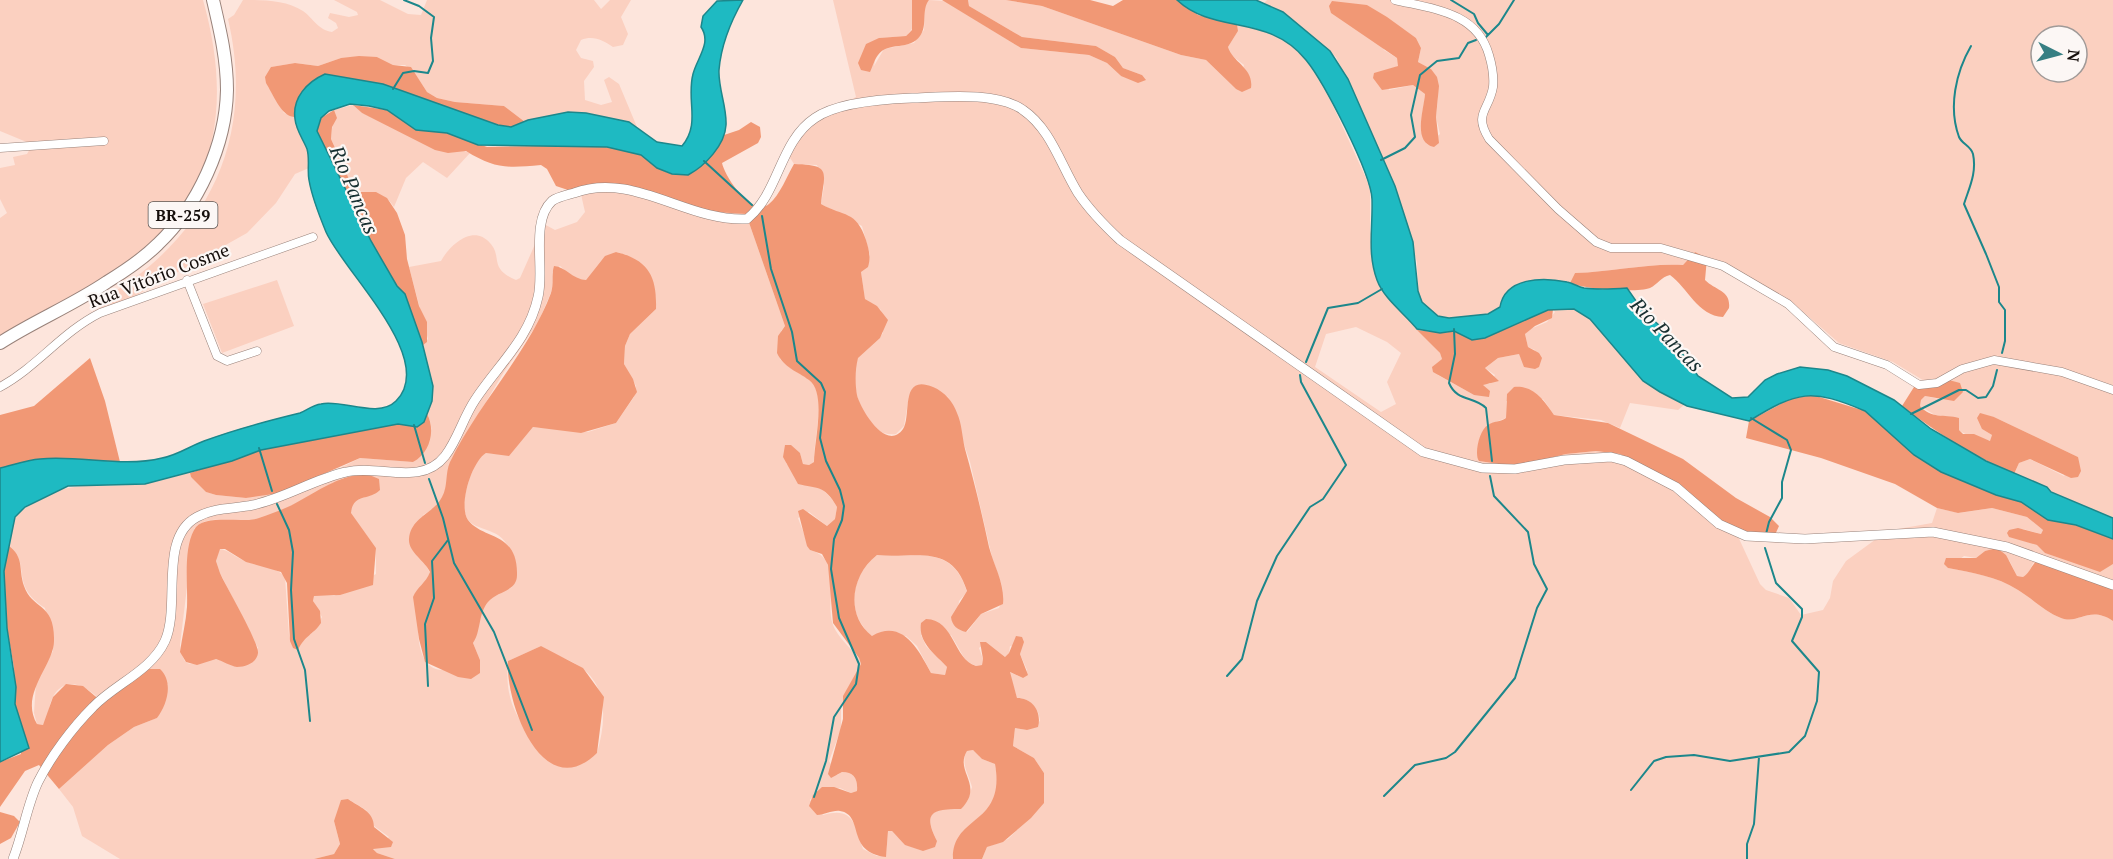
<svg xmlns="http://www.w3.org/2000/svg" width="2113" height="859" font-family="'PT Serif',serif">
  <rect width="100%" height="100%" fill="#fde5dc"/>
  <path fill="#fbd0c0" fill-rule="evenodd" d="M0,0H203C237,120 211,217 100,284C68,304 33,321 0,339V218L7,213L0,199V168L15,165L13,157L27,154L31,147L29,143L0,131Z
    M243,0C262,0 286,0 303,11C314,19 318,30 332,32L338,28L336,23L328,18L330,13L349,17L358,15L357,12L334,0H380L408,14L421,15L427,0H594L601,9L610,0H631L621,17L628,34L623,45L613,47C603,40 593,35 581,40L576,50L581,58L593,61L594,67L584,81L585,100L601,105L612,102L604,80L609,77L619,84L637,127L629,122L542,118L525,122L504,106L455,102L437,98L427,92L414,72L405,65H393L377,57L341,58L318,66L295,63L271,67L272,93L284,113L294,117L309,156V168L295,174L276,203L247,233L103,314L97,302C205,242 257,142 228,19L234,15Z
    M833,0H912V29L906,36L879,38L874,66L884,49L914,43L924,30L925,6L929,0L945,1L1021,48L1089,55L1107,63L1121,76L1142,75L1123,68L1115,57L1096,46L1022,37L969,6L968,0H1006L1042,6L1181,55L1206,60L1236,89L1244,65L1230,54L1228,47L1238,31L1237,24L1253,26L1289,43L1305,59L1325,88L1370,187V230L1388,298L1440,353L1442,359L1435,365L1438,375L1474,395L1485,389L1482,385L1484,384H1490L1495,375L1485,368L1498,358L1519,354L1525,367L1535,350L1528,347L1525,334L1528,330L1547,322L1555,312L1553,309H1574L1590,318L1684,405L1678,410L1630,403L1620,428L1601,420L1554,415L1543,399L1506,401V418L1490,424L1480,438L1479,461L1499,464L1508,468L1566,454L1596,451L1628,457L1679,484L1735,530L1760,584L1766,590L1789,598L1801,615L1823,610L1830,598L1833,581L1846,561L1887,531L1932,523L1937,508L1959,513L1992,508L2027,517L2043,530L2041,534L2023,529L2009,536L2106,567L2113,564V589L2033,563L2028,574L2023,577L2017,576L2009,560L1985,551L1976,558L1964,556L1948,568C1974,573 1996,576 2018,590C2033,599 2045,612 2061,618C2079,625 2089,605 2113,621V859H982L987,847L1008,839L1017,830L1044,773L1034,758L1013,746L1015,728L1027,730L1040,721C1039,708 1030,698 1017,698L1009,672L1023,678L1027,670L1020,654L1021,648L1010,646L1009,653L1005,657L986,642L979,648L983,659L982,665L976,666L966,661L951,635H921L926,646L947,667L945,675L931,673L917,646L906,636C896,636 881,639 873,636C868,635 865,630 863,626C846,603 855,572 877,555C915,559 952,542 967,592L959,601L956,627L967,632L981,614L999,608L1003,598L1002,586L992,557L970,462L948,397L926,385L909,396L904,426L896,434C863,438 849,385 857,360C862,347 876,344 883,333L881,310L865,299L861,272L870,255L862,226L821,204L824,186L817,165L794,164L787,153L813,119L856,97ZM1356,327L1387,342L1401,353L1387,382L1396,404L1381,412L1315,367L1326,334Z
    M1267,0H2113V518L2087,509L2014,474L2019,463L2030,459L2064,476L2078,457L1994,417L1982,429L1992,435L1991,441C1981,438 1965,436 1959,430V418L1935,415L1920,406L1921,400L1925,396L1943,400L1931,385L1893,362L1839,343L1793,303L1695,252L1683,265C1647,263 1612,272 1575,273L1570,283L1535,279L1501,299L1500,307L1488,314L1449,318L1438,316L1422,302L1418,291L1417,262L1395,186L1336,57L1283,12L1264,3ZM1367,5L1416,38L1421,48L1418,62L1431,69L1438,98L1436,117L1440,134L1428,145C1415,131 1424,111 1425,94L1413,85L1389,90L1383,71L1399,66L1397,58L1384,50ZM2041,36H2077V72H2041Z
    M353,105L362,113L454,152L461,150L470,153L447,178L423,162L406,178L394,207C381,186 368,199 353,188L331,139L334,110Z
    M605,187L746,214L785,326L781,331L780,359C789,369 801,373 811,381C827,396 813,441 814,462L809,465L803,464L800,453L786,463L803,485C818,482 830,495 837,507L835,519L827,526L809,512L798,518L810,550C844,559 824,601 833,625C837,636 851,649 859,658L861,664L841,707V729L829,761L837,775L842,772C854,772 858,779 857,791L851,793L840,788L817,790L810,800L823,815C853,806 855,824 863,849L877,856H886L888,831H892L898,837L937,841C922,811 933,809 960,809L968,800L972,787C969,775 960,763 967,751L973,750L982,759L995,764C1004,812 978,807 960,842C957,847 954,853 953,859H395L377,853L373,848L379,847L389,837L374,826L366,810L348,799L334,821L340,844L334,854L314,859H120L82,836L73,807L59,789L108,745L134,727L157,718L165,702L168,684L101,701C87,685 63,674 52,699C48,708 49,717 43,725L37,724L34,713L36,683L53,651L45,608C8,584 33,564 8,545L15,517C59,476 88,489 140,484C157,483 174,476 190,473L191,477L206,492L216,495L246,498L334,471L360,458L413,462C426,446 438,434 427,414L432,401L423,345L428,339L409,267L441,261C449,246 473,223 490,243C503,257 488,268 516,280L520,278L544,224L555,230L577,222L585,212L580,190ZM616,252C645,259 657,281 656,309L630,334L625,346L624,364L636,386L634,397L616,423L588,432L533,427L509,455L486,453C476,459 473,470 469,480C450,542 493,518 507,545C513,556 511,575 512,587L490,599L483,609L473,643L480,660C468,663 455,669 443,670C409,670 419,608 420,587L425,584L430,573L424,561L423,515L433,509L444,495L451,460L504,372L538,323L552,290V272L560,266L573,278L586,280L601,261ZM349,475L371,495L354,501L350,513L376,548V574L334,596L314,595L313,601L322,617L313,632L303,638L301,644L293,648L289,635L285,577C276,566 258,567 245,561C236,558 228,549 219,549L216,561L220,573L258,648L238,667C230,665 223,660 215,659C196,657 185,678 180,645L194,529C208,513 229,523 247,521C277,518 321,489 349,475ZM541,646C553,655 567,658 579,666C609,686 606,722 597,753L576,765H557C527,731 503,712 508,661Z
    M277,280L294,326L222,353L203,304Z"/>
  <path fill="#f19875" d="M912,0H929C921,10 928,25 920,36C910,51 888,41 878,55C874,60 873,66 870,72L861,70L858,63L866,44L879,38L906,36L912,30Z
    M942,0H968L969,6L1022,37L1096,46L1115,57L1123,68L1142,75L1146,80L1138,83L1121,76L1107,63L1089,55L1021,48Z
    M1006,0H1090L1113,6L1123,0H1177L1198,15L1237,24L1238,31L1228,47C1233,63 1254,68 1251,88L1242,92L1236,89L1206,60L1181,55L1042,6Z
    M1332,1L1367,5L1387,17L1416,38L1421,48L1418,62L1431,69L1437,77L1439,86L1436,117L1439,143L1434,147C1412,143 1424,109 1425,94L1413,85L1382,90L1373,78L1374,73L1398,66L1397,58L1331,13L1329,6Z
    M359,56L377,57L393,65L411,67L427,92L437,98L455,102L504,106L525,122L511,127L498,125L383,84L325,74C307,85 296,95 294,117C281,116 273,94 266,83L265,77L271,67L295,63L318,66L341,58Z
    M353,105L387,110L416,130L447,133L487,147L594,145L619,149L641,155L657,168L671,174L712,155L724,135L739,130L751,122L760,127L761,137L758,143L722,163C725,177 752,218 769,204C780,195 787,176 794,164C833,165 824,172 821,204C844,217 856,210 866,240C869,250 871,257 868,267L861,272L865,299L877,306L888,320L880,338L858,358C855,370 855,383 857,395C860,408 886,453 903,429C912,416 899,373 933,387C945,392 953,402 957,413C962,424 962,437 965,449C974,481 982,514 989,547C994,566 1005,584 1003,604L981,614L966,632C958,630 952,626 951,617L967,591C952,542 915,559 877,555C851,575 845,615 872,636C903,618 919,651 931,673L945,675L947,667C935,654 918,643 921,623L926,619C955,620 953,659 976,666L982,665L983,659L980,642H986L1005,657L1009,653L1016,636L1022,637L1024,642L1020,654L1028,675L1023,678L1010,672L1017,698C1033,698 1042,712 1038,727L1027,730L1015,728L1013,746L1034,758L1044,773V803L1031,818L1003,842L987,847L982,859H953C952,814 1006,826 995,764L982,759L973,750L967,751C954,772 985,785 961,809C933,809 922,812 937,841L935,847L923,851L905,845L892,831H888L886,857C845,852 865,815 840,811C832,810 825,815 817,815L809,806L813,795L822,787H834L851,793L857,791C858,779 854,772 842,772L831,778L828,774L843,719V696L861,664L859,658L833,623L828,565L822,554L810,550L807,546L798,511L803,509L827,526L835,519L837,507C824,484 817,489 798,484L783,457L785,445H791L800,453L803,464L809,465L814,462C814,442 827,393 809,380C797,371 784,368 777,353L778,336L785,326L746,214L700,211L635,189L568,190L556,186L547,169L541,165C507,168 495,169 466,151L448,153L435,150L362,113Z
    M334,110L337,118L332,127L331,139L353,188L358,192H376L387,198L397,213L405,235L407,259L419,306L427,322V342L423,345L405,294L397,286L371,241L317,131L321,118Z
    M616,252C649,260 657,277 656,309L630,334L625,346L624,364L633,379L637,392L616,423L581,433L533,427L509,456L486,453C472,461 458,506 468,520C483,540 518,531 517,575C517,592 497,591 488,602C478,614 481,632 473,643L480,660V673L471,679L458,677L425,662L419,639L413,597C417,587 426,583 430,572C425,561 408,552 409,539C411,517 433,514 442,497C448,487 445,473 450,462C478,404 529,352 551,293C554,284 551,275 554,266C566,267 572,279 586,280L605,256Z
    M1695,252L1707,258L1705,280C1716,291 1731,290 1729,308L1723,317C1698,316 1687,287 1670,275C1661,277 1658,284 1650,288C1637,293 1583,289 1570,283L1575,273C1612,272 1647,263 1683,265Z
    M1553,309L1552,318L1535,326L1525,334L1528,347L1539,353L1542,358L1539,367L1535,369L1524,367L1519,354L1498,358L1485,368L1499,381L1483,385L1490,391L1489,397L1474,395L1433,372L1432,367L1442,359L1440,353L1417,330L1443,333L1454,331C1489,351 1519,315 1553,309Z
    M90,358L105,401L120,462L15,465L0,468V415L34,406Z
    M1945,379L1960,383L1963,392L1954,401L1925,396L1921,400L1920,406C1931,419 1944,414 1959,418V430L1963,434H1974L1990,441L1992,435L1982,429L1977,418L1980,413L1994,417L2078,457L2081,471L2078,477L2071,478L2030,459L2019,463L2014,474C1974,456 1937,433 1902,406L1914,387Z
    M1514,387C1534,385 1544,401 1554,415L1608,423L1683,459L1736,498L1770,517L1779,526L1774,537L1759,536L1725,525L1679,484L1620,454L1596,451L1566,454L1508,468L1499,464L1479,461C1474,455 1479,430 1488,425C1493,421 1501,422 1506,418L1507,394Z
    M1796,396H1816L1865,411L1914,455L1941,472L1996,495L2021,502L2054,521L2076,525L2113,539V564L2100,572L2045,553L2037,545L2009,537L2007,533L2009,530L2018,528L2041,534L2043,530L2027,517L1992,508L1958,513L1937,508L1895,484L1821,458L1746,438L1749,421Z
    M427,414C436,430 430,453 413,462L360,458L280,493L246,498L216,495L206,492L191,477L190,473L261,450L398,424L417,427L424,422Z
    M367,474L379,479L380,490C369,501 353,493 351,513L376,548L373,585L340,595L314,596L313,601L320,611L321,623C313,635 305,635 298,650L293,648L290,641L287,583L281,572L246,562L225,549H220L216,561L220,573C226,587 259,642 258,653C257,662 247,667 237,667C230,666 223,661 216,659L197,665L186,662L180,652C182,637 186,622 187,607C188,583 183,551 194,530C202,513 243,524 259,518C273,513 288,508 301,500C323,488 341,475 367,474Z
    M8,545C25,558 18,568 24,586C32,610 55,602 54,641C54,665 19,694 37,724L43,725L53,697L66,684L83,686L101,701L148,669H160C174,682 167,705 157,718L134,727L108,745L59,789L39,765L25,771L0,807V762L21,754L15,704L14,668L7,628L4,571Z
    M1997,548L2006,555L2017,576L2023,577C2030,573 2031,565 2038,560L2113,589V621C2089,605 2079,625 2061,618C2045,612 2033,599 2018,590C1996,576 1973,573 1948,568L1944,564L1946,558H1976L1985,551Z
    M541,646L583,668L604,697L597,753C543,806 505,703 508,661Z
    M348,799C359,807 374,811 374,827L393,842L391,847L373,849L377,853L395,859H314L334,854L340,844L334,821L341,800Z
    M0,812L14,816L20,822L11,838L0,844Z"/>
  <path fill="#1ebac2" stroke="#1c878b" stroke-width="1.5" d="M743,0C731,21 721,46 719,70C718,88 727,107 726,125C725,145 705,166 688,175L672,174L657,168L641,155L607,147L478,145L447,133L416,130L387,110L369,106L350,104L329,111L321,118L317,131L371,241L397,286L405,294L422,342L433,386L432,401L424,422L417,427L398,424L261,450L232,461L145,484L68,486L25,507L15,517L4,571L7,628L16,687L15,704L29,748L0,762V468C13,465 27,460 40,459C81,455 122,468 162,458C178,455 190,446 204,441C236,429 267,421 300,413C307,410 313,405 321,404C342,399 378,419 396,401C438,359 343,271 326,232C319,215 312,198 309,180C307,170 310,159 307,149C303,139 296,130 295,119C292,98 307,82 325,74L383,84L498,125L511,127L528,120L568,112L586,113L629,122L657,142L682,146C701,123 686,101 693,74C697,58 712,43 701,27L703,16L717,1Z
    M1177,0H1256L1283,12L1330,51L1348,79L1395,186L1413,242L1418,291L1422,302L1438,316L1449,318L1488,314L1500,307C1505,277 1543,277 1567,282C1573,283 1578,287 1584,288C1599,290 1613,289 1627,288L1643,311L1668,333L1698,376L1732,398L1748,397L1765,380L1777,374L1800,367L1828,370L1847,376L1894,400L1931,429L1986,461L2047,487L2051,492L2113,518V539L2076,525L2048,520L2021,502L1996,495L1941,472L1914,455L1865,411C1811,388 1798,391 1749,421L1687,406L1660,392L1643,381L1590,319L1574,309L1548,310L1485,338L1472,340L1454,331L1440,333L1417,329C1404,313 1384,299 1377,280C1367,253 1373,227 1372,199C1371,173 1324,82 1306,60C1268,13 1214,35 1177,0Z"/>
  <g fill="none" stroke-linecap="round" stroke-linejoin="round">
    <path stroke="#1c878b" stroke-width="2" d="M1451,0L1474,14L1478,23L1488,35
      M1486,37L1499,24L1514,0
      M1971,46C1956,72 1948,107 1959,137C1962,144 1971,146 1973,154C1977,173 1969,188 1964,204L1986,254L1999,287V302L2005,310V341L2002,353
      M393,89L403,73L414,71L428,73L433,61L431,38L434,17L419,6L404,0
      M1381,160L1405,148L1415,137L1411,115L1420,75L1437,61L1459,58L1468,43L1476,40
      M704,161L752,205
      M762,216L771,269L792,332L797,361L821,383L825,392L820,438L826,461L840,490L844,506L842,520L834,539L831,569L839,618L859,664L856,684L834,717L826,761L814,797
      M1454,329L1455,354L1449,383C1457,402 1474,396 1486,408L1492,461
      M1306,362L1328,308L1358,303L1382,289
      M1911,414L1959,390H1966L1978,398L1986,397L1993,386L1997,370
      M1751,418L1787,440L1791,450L1782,482V498L1769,522L1766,534
      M414,425L425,463
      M259,448L272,491
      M429,479L443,518L454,563L494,632L532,730
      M277,504L289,530L293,552L291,590L294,639L305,670L310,721
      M1227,676L1242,659L1257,601L1277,556L1310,507L1323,499L1346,465L1301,382L1300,375
      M428,686L425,624L434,598L432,561L448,540
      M1631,790L1654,761L1666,757L1694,755L1730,761L1789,752L1805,736L1817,701L1819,672L1792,641L1802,617V609L1776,583L1765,548
      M1384,796L1415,765L1446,758L1455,752L1515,678L1537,608L1547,589L1534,564L1528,532L1494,496L1490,476
      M1747,859V844L1754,824L1759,757"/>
    <defs>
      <path id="minor" d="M1395,0C1433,9 1477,12 1489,55C1492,65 1494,77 1493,87C1489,111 1473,113 1489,139L1558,209L1596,242L1611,248H1661L1723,266L1788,304L1834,347L1887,365L1919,385L1937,383L1962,369L1994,360L2062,372L2113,390
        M0,148L104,141
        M187,280L217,356L227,361L257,351
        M0,387C37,367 62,332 100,313L313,237"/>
      <path id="tertiary" d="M13,859C23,834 27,805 38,782C51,756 73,727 93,707C115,684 151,671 165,641C181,605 158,538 197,517C215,507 234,509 253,505C286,498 314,479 346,472C379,464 421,487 445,456C458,439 463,418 475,400C498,365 529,339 538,297C545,271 530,221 552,201C557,197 567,195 574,193C634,171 686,222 747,219C780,192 779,142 815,118C838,102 884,99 912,98C942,97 997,91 1023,110C1051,129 1061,166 1078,193C1090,211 1105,226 1120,240L1423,452L1482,468L1515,469L1564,460L1611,457L1626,461L1676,487L1719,524L1746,536L1805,539L1933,532L2007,547L2113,585"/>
      <path id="trunk" d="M0,343C34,321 73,305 107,282C125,271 143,259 158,244C198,206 226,145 227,90C227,59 220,30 213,0"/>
    </defs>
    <use href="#minor" stroke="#98827a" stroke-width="9"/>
    <use href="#tertiary" stroke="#98827a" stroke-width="10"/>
    <use href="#trunk" stroke="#98827a" stroke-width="14"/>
    <use href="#minor" stroke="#fff" stroke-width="8"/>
    <use href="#tertiary" stroke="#fff" stroke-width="9"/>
    <use href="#trunk" stroke="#fff" stroke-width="12"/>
  </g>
  <g text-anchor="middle" stroke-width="4.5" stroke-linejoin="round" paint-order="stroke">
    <rect fill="#fcf7f5" stroke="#5b5552" stroke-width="1.5" x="148.5" y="202" width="69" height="26" rx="4.5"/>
    <g font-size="16" font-weight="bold" fill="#160f0c">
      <text x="183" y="221">BR-259</text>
    </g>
    <g font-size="18" fill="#160f0c" stroke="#fcf7f5">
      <text transform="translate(159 276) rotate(-21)" y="6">Rua Vitório Cosme</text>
    </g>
    <g font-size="20" font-style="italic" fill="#172f30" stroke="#fcf7f5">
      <text transform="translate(354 190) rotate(67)" y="7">Rio Pancas</text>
      <text transform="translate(1667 335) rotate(46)" y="7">Rio Pancas</text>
    </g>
  </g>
  <g transform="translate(2059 54) rotate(96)"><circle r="28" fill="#fcf7f5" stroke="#a09a98" stroke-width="1.5"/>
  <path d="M0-4.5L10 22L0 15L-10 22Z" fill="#377f83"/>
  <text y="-9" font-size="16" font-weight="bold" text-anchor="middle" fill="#160f0c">N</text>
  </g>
</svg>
